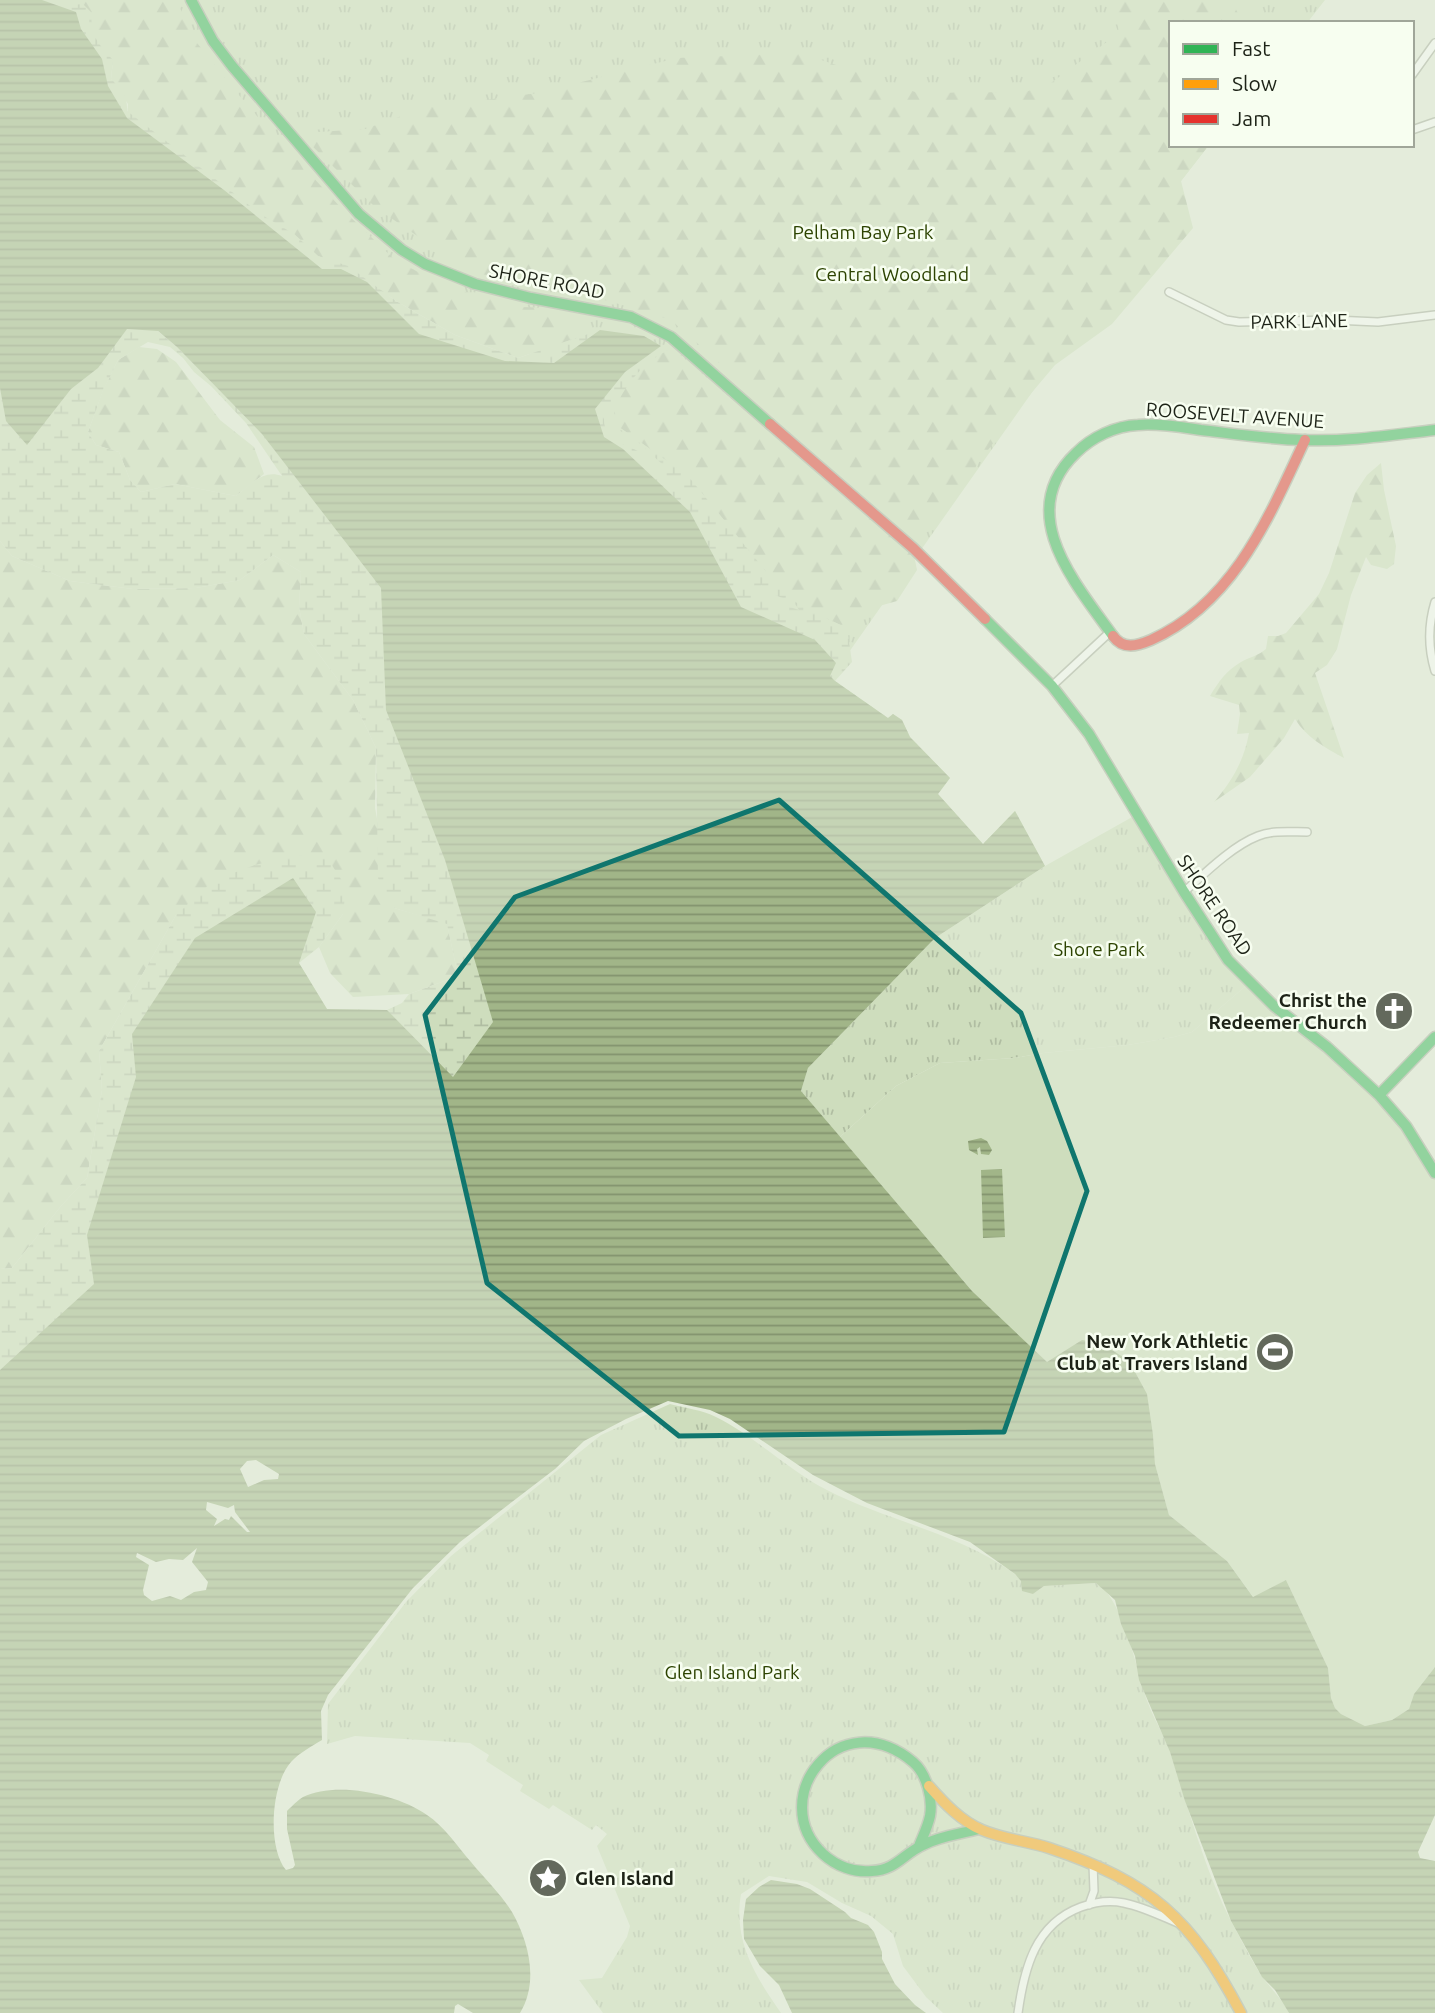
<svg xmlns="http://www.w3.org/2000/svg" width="1435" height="2013" font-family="Ubuntu,sans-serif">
  <defs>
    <pattern id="grass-tufts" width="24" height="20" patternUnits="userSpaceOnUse" patternTransform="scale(1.75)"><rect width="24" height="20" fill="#ceddbd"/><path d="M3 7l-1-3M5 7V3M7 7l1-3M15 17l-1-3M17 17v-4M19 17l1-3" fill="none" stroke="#b0bda2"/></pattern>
    <pattern id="forest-firs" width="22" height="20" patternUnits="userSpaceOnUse" patternTransform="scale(1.75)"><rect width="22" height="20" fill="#ceddbd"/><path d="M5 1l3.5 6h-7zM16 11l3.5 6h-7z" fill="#b0bda2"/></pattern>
    <pattern id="wetland-marsh" width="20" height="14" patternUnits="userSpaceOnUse" patternTransform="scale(1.75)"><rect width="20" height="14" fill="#ceddbd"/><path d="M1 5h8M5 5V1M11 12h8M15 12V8" fill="none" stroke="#b0bda2"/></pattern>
    <pattern id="water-rules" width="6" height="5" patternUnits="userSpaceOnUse" patternTransform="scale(1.75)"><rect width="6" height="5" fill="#a1b588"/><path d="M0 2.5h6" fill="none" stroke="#83936e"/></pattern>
  </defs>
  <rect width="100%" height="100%" fill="#e4ecdb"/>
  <path fill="url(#grass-tufts)" d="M54,0H1325L1307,23H1171V145H1209L1181,181L849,652L741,607L604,437L554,363L322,269L224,190Z
    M1134,816L1248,984L1192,1032L1174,1037L1128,1045L1043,1053L1014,1058L940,1063L896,1086L840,1137L801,1091L808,1068L935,938L1045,866Z
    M670,1404C685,1408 702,1410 716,1417C756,1437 788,1470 827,1490C885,1520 960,1534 1012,1572C1021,1578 1025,1587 1033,1594L1044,1586L1096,1583C1122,1595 1138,1675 1148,1703C1154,1720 1164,1734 1170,1752C1189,1808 1204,1870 1232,1923C1241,1939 1256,1970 1267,1983C1275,1993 1283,2001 1289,2013H943L926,1997L903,1966L893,1934L871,1916L842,1903L807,1882L769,1876L741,1894C733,1941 755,1976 781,2013H603L579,1980L602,1978L627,1937L630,1926L597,1846L607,1834L596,1825L592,1830L553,1805L549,1809L520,1791L523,1785L486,1761L489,1755L470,1743L355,1736L327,1744L328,1704L406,1602L451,1556L601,1435Z"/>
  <path fill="url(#forest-firs)" d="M55,0H176L197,43L247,105L342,209L395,260L447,287L523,307L569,309V334L582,336L518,358L455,335L396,301L348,266L318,256L294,234L276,225L127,118L128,104L111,79L113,60C108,54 101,49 97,43C83,18 86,9 55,0Z
    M1111,0H1231L1243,23H1171V145H1209L1181,181L1193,228L1112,324L1055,365L1023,403L927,532H917L902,525L671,320L609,301L470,272L375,207L309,143L318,132L365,129L424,108L538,93L677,58L801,53L918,93L1026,92L1035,88L1040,91L1119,33L1114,4Z
    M139,347L157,349L176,362L220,420L254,447L264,474L236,496L175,484L141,492L130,480L119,452L96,445L88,432L103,390L118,360Z
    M672,348L908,550L915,560L917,570L897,601L865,610L847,628L802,607L782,591L688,476L619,427L613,410C627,382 644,361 672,348Z
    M1381,463L1384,490L1396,546L1394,564L1387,569L1371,565L1366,557L1351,595L1337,649L1327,665L1315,673L1344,758C1324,747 1307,738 1295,719L1284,738L1250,777L1214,802C1232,781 1244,761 1249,733L1237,734L1240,714L1239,705L1210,696C1219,681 1226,671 1241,662C1250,657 1258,656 1266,649L1268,636H1278L1286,633L1319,594L1329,573L1355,493L1367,475Z
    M0,541L12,556L70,581L133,589L196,588L240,580L273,555L301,572L299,607L304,634L353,700L376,748L375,808L394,908L447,923L458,976L409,994L353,997L330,973L319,947L343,914L176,915L99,1051L102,1090L87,1178L61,1206L12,1268L0,1269Z"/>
  <path fill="url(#wetland-marsh)" fill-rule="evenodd" d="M0,0H55L73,5L83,4L92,13C89,34 99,45 113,60L111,79C121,89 128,97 127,111L262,215L294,234L318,256L348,266L396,301L455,335L518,358L600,330L644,336L661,346L672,348C644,361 627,382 614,410L619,427L688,476L782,591L802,607L847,628L852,662L835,681L888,718L893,714L902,720L910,737L950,778L938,794L983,844L1015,811L1045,866L935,938L905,967L447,401L266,224L127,118ZM604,416L610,418L619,430L638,442L662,464V470L656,471L648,466L647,457C631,443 602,445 604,416ZM761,585C767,588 769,593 775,595C785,600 793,598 799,610L768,600L759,591Z
    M0,237L92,277L177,347L233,404L345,501L560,942L210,1435L0,1477V1269L12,1268L61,1206L87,1178L102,1090L99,1051L176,915L214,880L255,865L295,855L328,859L346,887L343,914L319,947L299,963L327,1009L387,1010L402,1003L409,994L458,976L447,924L394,908L378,878L376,748L353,700L304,634L299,607L301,572L273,555L240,580L196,588L133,589L70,581L12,556L0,541ZM148,342L170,347L183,358L194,372L211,386L246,423L282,476C263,469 250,485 236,496L175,484L141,492L130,480L119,452L96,445L88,432L103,391L118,360Z"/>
  <path fill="#ceddbd" d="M1248,984L1378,1095L1435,1172V1667L1414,1694L1409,1709L1392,1720L1365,1726L1341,1714L1335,1708L1331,1698L1328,1668L1286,1580L1254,1598L1227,1561L1169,1515L1155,1464L1153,1435L1047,1363L972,1291L840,1137L896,1086L940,1063L1014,1058L1043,1053L1128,1045L1174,1037L1192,1032Z"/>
  <path fill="url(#water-rules)" fill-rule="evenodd" d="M0,0H42L76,12L81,29L102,59L108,86L127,118L224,190L322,269H341L367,282L419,334L505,361L554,363L600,330L644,336L661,346L625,372L595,409L604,437L623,449L690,512L741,607L815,640L836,663L830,676L835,681L888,718L893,714L902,720L910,737L950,778L938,794L983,844L1015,811L1045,866L935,938L808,1068L801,1091L972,1291L1047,1362L1082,1340L1101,1343L1129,1361L1147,1394L1153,1435L1155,1464L1169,1515L1227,1561L1253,1597L1286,1580L1328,1668L1331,1698L1335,1708L1341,1714L1365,1726L1392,1720L1409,1709L1414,1694L1435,1667V1815L1418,1852L1420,1858L1435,1861V2013H1289L1275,1990L1262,1977L1231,1921L1185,1801L1170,1752L1139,1680L1135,1656L1121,1624L1115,1600L1096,1583L1044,1586L1033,1594L1022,1591L1021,1581L1015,1574L970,1542L867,1503L838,1488L813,1475L730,1419L710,1410L668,1401L626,1419L584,1441L555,1469L460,1542L413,1588L328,1695L321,1711L322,1740C312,1746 299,1753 291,1762C271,1784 267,1847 286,1870L293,1868L295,1865L287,1829V1811C292,1806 298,1800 303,1797C337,1781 397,1794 427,1815C444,1826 458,1847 471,1862C484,1878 501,1894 512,1912C529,1942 539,1982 520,2013H473L458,2004L455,2006L454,2013H0V1370L94,1284L87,1235L136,1077L132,1034L195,938L293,878L316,912L299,963L327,1009L387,1010L453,1077L493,1022L445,860L386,710L381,588L262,434L177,347L158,331L127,329L98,368L71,389L27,445L6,421L0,388ZM256,1460L279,1474L278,1479L264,1480L248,1487L240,1469L247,1461ZM207,1502L228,1508L234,1505L235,1512L250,1532H247L231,1516L229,1520L225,1519L214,1526L217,1519L206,1510ZM197,1548L192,1562L208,1582L206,1590L194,1592L181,1600L170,1596L152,1601L144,1595L143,1590L149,1565L136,1557L137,1553L156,1562L169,1559L183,1560Z
    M981,1138L987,1141L992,1150L989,1155L981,1154L980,1147L977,1149L978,1155L969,1150L968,1141Z
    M1002,1169L1005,1237L983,1238L981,1170Z
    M771,1880L797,1884L810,1889L845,1912L851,1918L868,1925L874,1932L882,1952V1959L895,1984L915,2005L926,2013H792L779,1985L760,1966L744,1939L743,1920L746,1899L759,1887Z"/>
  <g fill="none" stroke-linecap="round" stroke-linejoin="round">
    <defs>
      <path id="street" d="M1412,75L1435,43
        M1412,130L1435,122
        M1169,292L1226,320L1239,322L1334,320L1378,322L1435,315
        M1435,602C1428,625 1428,648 1435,671
        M1052,686L1110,632
        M1184,892C1204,874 1232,846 1258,836C1273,830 1291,832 1307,832
        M1089,1905L1094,1891L1093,1864
        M1018,2013C1024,1969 1035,1924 1081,1907C1095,1902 1110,1900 1124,1903C1144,1907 1161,1916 1180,1924"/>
      <path id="fast" d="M191,0L213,41L232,66L359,214L402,250L425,264L475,284L531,298L631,317L671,337L770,424
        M985,619L1052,686L1089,734L1184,892L1228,960L1274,1006L1327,1047L1379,1095L1406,1126L1435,1173
        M1113,636C1076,584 1013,513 1076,453C1092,437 1115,426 1138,425C1158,423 1180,427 1201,430C1235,434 1268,439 1302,440C1347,442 1391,435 1435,430
        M1379,1095L1435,1037
        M919,1846C923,1836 928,1826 930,1816C933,1799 927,1774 913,1762C838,1700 765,1800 823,1854C836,1866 854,1873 872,1871C896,1870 903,1854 923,1845C940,1836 960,1834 979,1829"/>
      <path id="slow" d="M929,1786C944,1803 961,1821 982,1830C1003,1839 1027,1841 1049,1848C1151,1882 1191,1918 1241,2013"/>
      <path id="jam" d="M770,424L913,548L985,619
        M1113,636C1123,650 1137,646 1151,640C1234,603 1269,517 1305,440"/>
    </defs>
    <use href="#street" stroke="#a6ac9e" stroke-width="10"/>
    <use href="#fast" stroke="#a6ac9e" stroke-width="13"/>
    <use href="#slow" stroke="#a6ac9e" stroke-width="13"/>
    <use href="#jam" stroke="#a6ac9e" stroke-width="13"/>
    <use href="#street" stroke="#fbfcfa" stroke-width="7"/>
    <use href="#fast" stroke="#30b455" stroke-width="10"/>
    <use href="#slow" stroke="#ff9f0a" stroke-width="10"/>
    <use href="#jam" stroke="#e5322d" stroke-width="10"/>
  </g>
  <path d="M0 0H1435V2013H0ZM779,800L1021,1013L1087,1191L1004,1432L679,1436L487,1283L425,1015L515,897Z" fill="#e4ecdb" fill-opacity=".55" fill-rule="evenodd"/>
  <path fill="none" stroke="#0f766e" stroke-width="5" stroke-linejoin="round" d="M779,800L1021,1013L1087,1191L1004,1432L679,1436L487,1283L425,1015L515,897Z"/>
  <defs>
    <symbol id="church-disc" viewBox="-11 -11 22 22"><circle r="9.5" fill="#63695c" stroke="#f7fef0"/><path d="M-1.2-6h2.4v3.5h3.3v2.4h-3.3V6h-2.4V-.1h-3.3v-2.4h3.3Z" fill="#fff"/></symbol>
    <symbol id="stadium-disc" viewBox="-11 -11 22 22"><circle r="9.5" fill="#63695c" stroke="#f7fef0"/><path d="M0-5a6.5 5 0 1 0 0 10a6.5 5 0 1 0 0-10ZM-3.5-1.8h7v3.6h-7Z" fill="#fff"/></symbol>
    <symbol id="sight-disc" viewBox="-11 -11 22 22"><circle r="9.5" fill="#63695c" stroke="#f7fef0"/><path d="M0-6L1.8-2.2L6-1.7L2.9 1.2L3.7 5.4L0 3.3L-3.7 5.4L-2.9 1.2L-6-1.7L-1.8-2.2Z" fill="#fff"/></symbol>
  </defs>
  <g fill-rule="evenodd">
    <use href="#church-disc" x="1372" y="989" width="44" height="44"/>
    <use href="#stadium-disc" x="1253" y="1330" width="44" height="44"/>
    <use href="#sight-disc" x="526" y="1856" width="44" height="44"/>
  </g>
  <g text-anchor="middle" stroke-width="5" stroke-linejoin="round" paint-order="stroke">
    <g font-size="19" fill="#2c4300" stroke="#f7fef0">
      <text x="863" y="239">Pelham Bay Park</text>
      <text x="892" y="281">Central Woodland</text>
      <text x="1099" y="956">Shore Park</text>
      <text x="732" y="1679">Glen Island Park</text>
    </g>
    <g font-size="19" fill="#1d2317" stroke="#f7fef0">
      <text transform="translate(547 281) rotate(11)" y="7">SHORE ROAD</text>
      <text transform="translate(1299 321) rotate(-1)" y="7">PARK LANE</text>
      <text transform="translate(1235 415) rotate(4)" y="7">ROOSEVELT AVENUE</text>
      <text transform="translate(1215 905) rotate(56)" y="7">SHORE ROAD</text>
    </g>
    <g font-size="19" font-weight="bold" fill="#1d2317" stroke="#f7fef0" text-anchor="end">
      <text x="1367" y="1007">Christ the<tspan x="1367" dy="22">Redeemer Church</tspan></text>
      <text x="1248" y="1348">New York Athletic<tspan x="1248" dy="22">Club at Travers Island</tspan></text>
      <text x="575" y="1885" text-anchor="start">Glen Island</text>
    </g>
  </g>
  <rect x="1169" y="21" width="245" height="126" fill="#f7fef0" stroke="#a0a699" stroke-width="2"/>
  <rect x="1183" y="44" width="35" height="10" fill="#30b455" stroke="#a0a699" stroke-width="2"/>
  <text x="1232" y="56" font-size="21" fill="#1d2317">Fast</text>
  <rect x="1183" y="79" width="35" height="10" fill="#ff9f0a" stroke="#a0a699" stroke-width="2"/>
  <text x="1232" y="91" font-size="21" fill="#1d2317">Slow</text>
  <rect x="1183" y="114" width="35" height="10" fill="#e5322d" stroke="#a0a699" stroke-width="2"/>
  <text x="1232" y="126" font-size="21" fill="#1d2317">Jam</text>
</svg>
